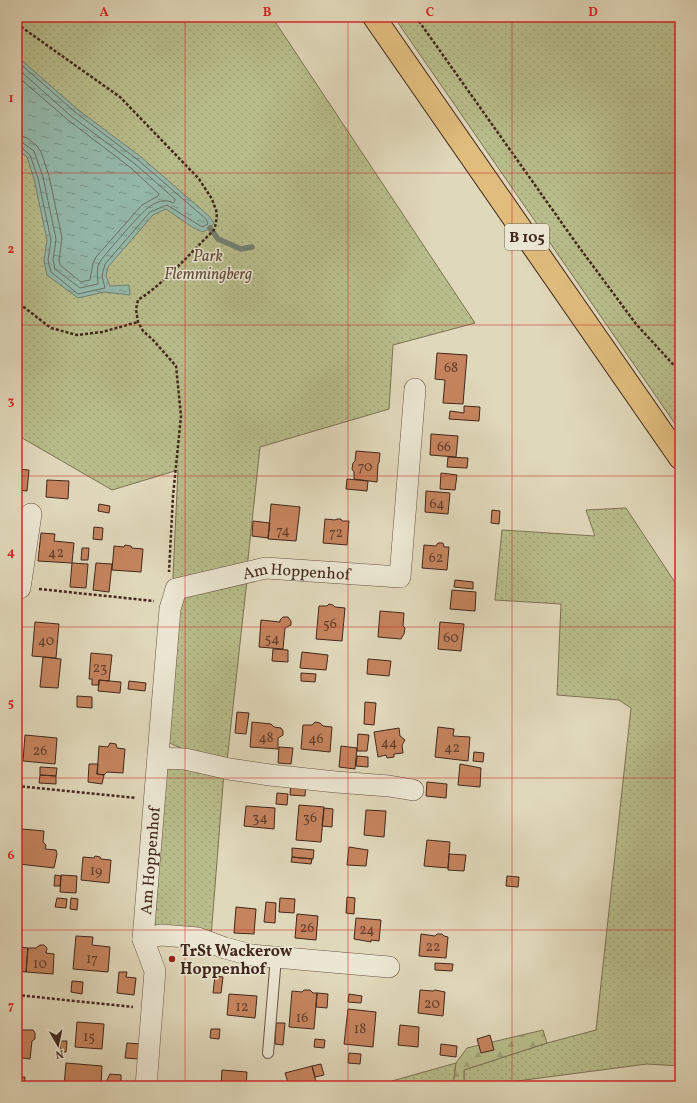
<svg xmlns="http://www.w3.org/2000/svg" width="697" height="1103" font-family="Vollkorn,serif">
  <defs>
    <pattern id="green-dots" width="8" height="8" patternUnits="userSpaceOnUse"><rect width="8" height="8" fill="#b8bd8b"/><path d="M2 2h.1M6 6h.1" fill="none" stroke="#9fa277" stroke-width="1.8" stroke-linecap="round"/></pattern>
    <pattern id="forest-firs" width="22" height="20" patternUnits="userSpaceOnUse"><rect width="22" height="20" fill="#b8bd8b"/><path d="M5 1l3.5 6h-7zM16 11l3.5 6h-7z" fill="#9fa277"/></pattern>
    <pattern id="water-ripples" width="26" height="14" patternUnits="userSpaceOnUse"><rect width="26" height="14" fill="#94baad"/><path d="M2 4q2-2 4 0t4 0M15 11q2-2 4 0t4 0" fill="none" stroke="#7a978c"/></pattern>
  </defs>
  <rect width="100%" height="100%" fill="#e0d8ba"/>
  <filter id="stains"><feTurbulence type="fractalNoise" baseFrequency=".005" numOctaves="4"/><feColorMatrix values="0 0 0 0 .2 0 0 0 0 .09 0 0 0 0 .02 0 0 0 .5 -.17"/></filter>
  <radialGradient id="worn" r=".72"><stop offset=".6" stop-color="#630" stop-opacity="0"/><stop offset="1" stop-color="#630" stop-opacity=".3"/></radialGradient>
  <path fill="url(#green-dots)" stroke="#7c7254" d="M17,17H272L475,323L393,345L389,409L260,447L247,568L177,584L173,577L178,470L112,490L17,435Z
    M394,17H680V431Z
    M626,508L680,590V1066L647,1064L494,1084L491,1086H464V1070L547,1043L596,1030L631,708L619,700L557,695L561,604L495,600L502,530L595,536L586,510Z
    M247,580L227,761C207,756 186,752 168,742L178,610L182,601L187,595Z
    M172,765L224,772L211,937L158,928L151,918L164,773Z
    M456,1063L453,1086H374Z"/>
  <path fill="url(#forest-firs)" stroke="#7c7254" d="M543,1030L547,1043L464,1070V1086H453L456,1063L467,1048Z"/>
  <path fill="url(#water-ripples)" stroke="#737f73" d="M17,56L77,109L141,157L209,216L214,223L210,228L203,232L192,227L166,209L153,215L108,267L106,276L110,286L129,285L130,295L104,292L78,298L47,275L44,261L47,240L34,179L27,157L17,149Z"/>
  <g fill="none" stroke-linecap="round" stroke-linejoin="round">
    <path stroke="#6a7064" stroke-width="1" d="M17,61L75,112L138,160L206,219L208,224L202,227L167,205L150,212L105,264L102,276L105,288L78,294L51,272L48,260L51,240L38,178L30,155L21,147L17,146
      M17,68L71,116L135,164L175,199V201L173,203C165,198 155,202 148,208C142,211 102,258 99,263C96,271 98,277 98,284L80,288L55,269L53,260L56,239L43,177L34,151L23,143L17,141
      M17,76L68,120L131,168L159,194L158,196L142,205L96,257L93,263L90,280L81,282L60,265L59,260L62,238L49,176L41,152L37,146L27,138L17,135"/>
    <path stroke="#737f73" stroke-width="5.5" d="M210,228L218,239L241,249L252,247"/>
  </g>
  <path fill="#c5845e" stroke="#41271c" d="M437,353L467,355L463,404L443,403L445,380L435,379Z
    M464,406L480,407L479,421L449,419L450,411L464,413Z
    M431,434L458,436L456,457L430,455Z
    M356,451L380,453L379,463L378,464L377,482L354,479V472L352,469L353,463L355,461Z
    M448,457L468,458L467,468L447,467Z
    M17,469L29,470L27,491L17,490Z
    M441,473L457,475L455,490L440,489Z
    M347,479L368,481L367,491L346,489Z
    M47,480L69,481L68,499L46,497Z
    M426,491L450,493L448,514L425,512Z
    M99,504L110,506L109,513L98,511Z
    M271,504L300,507L296,541L268,539Z
    M492,510L500,511L499,524L491,523Z
    M325,519L335,520L337,519H341L342,521H349L347,545L323,543Z
    M253,521L270,523L268,538L252,536Z
    M94,527L103,528L102,540L93,539Z
    M41,533L55,534L54,541L74,543L72,563L38,561Z
    M438,543H443L444,547H449L447,570L422,568L424,545L436,546Z
    M125,545L131,546L132,548L143,549L141,572L112,570L114,546L124,547Z
    M82,548H89L88,560H81Z
    M72,563L88,564L86,588L70,587Z
    M96,563L112,564L109,592L93,590Z
    M455,580L473,582V589L454,587Z
    M452,590L476,592L475,611L450,609Z
    M329,604L333,605L335,607L345,608L342,641L316,639L319,606H327Z
    M380,611L404,613L403,626L405,628L404,634L402,637L401,639L378,637Z
    M283,617H288L291,621V625L285,628L283,649L259,647L261,620L280,622V620Z
    M35,622L59,624L56,658L32,656Z
    M440,622L464,624L461,651L438,649Z
    M273,649L288,650V662L272,661Z
    M302,652L328,655L326,670L300,668Z
    M91,653L112,655L109,681L99,680V685H92V679H89Z
    M43,657L61,659L58,688L40,687Z
    M368,659L391,661L389,676L367,674Z
    M301,673L316,674L315,682L301,681Z
    M99,680L121,682L120,693L98,691Z
    M129,681L146,683L145,691L128,689Z
    M77,696L92,697V708L77,707Z
    M365,702L376,703L374,725L364,724Z
    M237,712L249,713L246,734L235,733Z
    M252,722L271,724L274,727L281,728L283,731V735L278,738V749L250,747Z
    M315,722L320,723L323,726L332,727L330,752L301,749L303,725H312Z
    M438,727L454,729L453,736L470,737L468,761L435,757Z
    M399,728L400,736L405,740L402,745L403,753L394,754V757L387,758L386,755L378,757L374,732Z
    M358,734L369,735L367,751H357Z
    M25,735L57,738L55,764L23,761Z
    M110,743L116,744L117,748L125,749L123,773L107,772L104,775L97,774L99,746L108,747Z
    M341,746L357,748L355,769L339,767Z
    M279,747L293,748L291,764L278,763Z
    M474,752L484,753L483,762L473,761Z
    M357,756L368,757V767L356,766Z
    M89,764H98L97,774L104,775L102,784L88,782Z
    M460,764L481,768L480,787L458,785Z
    M40,767L57,768L56,776L40,775Z
    M40,775L56,776V784L39,783Z
    M291,781L306,783L305,796L290,795Z
    M427,782L447,784L446,798L426,796Z
    M277,793L288,794L287,805L276,804Z
    M299,805L324,807L321,842L296,840Z
    M246,806L275,808L274,829L244,826Z
    M324,808L333,809L332,827L322,826Z
    M366,810L386,811L384,837L364,835Z
    M22,829L44,831L43,842L46,845L45,849L56,850L57,854L54,868L19,864Z
    M427,840L450,842L448,868L424,866Z
    M349,847L368,850L366,866L347,865Z
    M292,848L314,850L313,859L292,857Z
    M449,854L466,855L464,871L448,870Z
    M95,856L100,857L101,859L111,860L109,883L81,880L83,857L94,858Z
    M292,857L312,859L311,864L291,862Z
    M17,872L21,873L20,889L17,888Z
    M55,875L61,876L60,886H54Z
    M61,875L77,876L76,893L60,892Z
    M507,876L519,877L518,887L506,886Z
    M347,897L355,898L354,914L346,913Z
    M57,898L67,899L66,908L55,907Z
    M71,898L78,899L77,910L70,909Z
    M280,898L295,899L294,913L279,912Z
    M266,902L276,903L275,923L264,922Z
    M236,907L256,909L254,934L234,933Z
    M297,914L318,916L316,940L295,938Z
    M356,918L381,920L379,941L371,940V942L354,939Z
    M421,934L435,936L437,934H442L444,936L448,937L446,958L419,956Z
    M76,936L93,937L92,945L110,947L108,972L73,969Z
    M40,945H44L47,948L46,953L54,954L53,974L26,972L28,948H36Z
    M19,947L28,948L26,972L17,971Z
    M435,963L453,964L452,971L435,970Z
    M119,972H127L126,977L136,978L134,995L117,993Z
    M215,976L223,977L221,993H213Z
    M72,981L83,982L82,994L71,992Z
    M304,990H310L313,993H317L314,1029L289,1027L292,991L302,992Z
    M420,990L433,991L435,990L445,992L443,1016L418,1013Z
    M317,993L328,994L327,1008L316,1007Z
    M229,994L257,996L255,1018L227,1015Z
    M349,994L362,996L361,1003L348,1002Z
    M348,1009L376,1012L373,1047L344,1044Z
    M77,1022L104,1024L102,1049L75,1047Z
    M276,1023H285L283,1045L275,1044Z
    M400,1025L419,1027L418,1047L398,1045Z
    M211,1029H220L219,1039L210,1038Z
    M17,1030H33L35,1033V1039L32,1041L30,1059L17,1057Z
    M490,1035L494,1050L481,1053L477,1039Z
    M315,1039L325,1040L324,1048L314,1047Z
    M61,1041H67L66,1052H60Z
    M127,1043L140,1044L139,1059L125,1058Z
    M441,1044L457,1046L456,1057L440,1055Z
    M349,1053L361,1054L360,1064L348,1063Z
    M66,1063L102,1066L101,1086H64Z
    M321,1064L324,1075L315,1077L312,1066Z
    M312,1066L317,1086H289L285,1073Z
    M222,1070L247,1072L246,1086H221Z
    M110,1074L121,1075V1083L106,1082Z
    M17,1077H25L24,1086H17Z
    M101,1082L121,1083V1086H101Z"/>
  <g fill="none" stroke-linecap="round" stroke-linejoin="round">
    <defs>
      <path id="service" d="M268,1053L276,957"/>
      <g id="minor">
        <path d="M17,587L20,588L31,514"/>
        <path d="M158,758L185,759L229,769L270,775L336,782L389,786L413,790"/>
        <path d="M143,939L161,935L198,938L225,948L251,955L389,967"/>
        <path id="s1" d="M146,1086L155,971L143,939L170,609L176,589L266,568L400,577L415,389"/>
      </g>
      <path id="trunk" d="M374,17L680,458"/>
    </defs>
    <use href="#service" stroke="#695344" stroke-width="12"/>
    <use href="#minor" stroke="#695344" stroke-width="22"/>
    <use href="#trunk" stroke="#41271c" stroke-width="24"/>
    <path stroke="#41271c" stroke-width="2.5" stroke-dasharray="3 2" stroke-linecap="butt" d="M416,17L576,243L636,324L680,372
      M17,24L120,97L199,179L212,199L217,213L216,223L214,230C189,254 167,281 138,300L136,309L138,322L143,331L153,340L176,366L181,416L173,496L169,572
      M17,299L21,305L51,328L77,335L102,332L138,322
      M39,589L154,601
      M17,786L136,798
      M17,995L133,1007"/>
    <use href="#service" stroke="#ebe6d2" stroke-width="10"/>
    <use href="#minor" stroke="#ebe6d2" stroke-width="21"/>
    <use href="#trunk" stroke="#e0bc7d" stroke-width="22"/>
  </g>
  <path fill="none" stroke="#d62828" stroke-width="1" stroke-opacity="0.55" d="M185,17V1086M348,17V1086M512,17V1086M17,173H680M17,325H680M17,476H680M17,627H680M17,778H680M17,930H680"/>
  <circle fill="#8f2418" stroke="#ebe6d2" stroke-width="1.5" cx="172" cy="959" r="4"/>
  <g text-anchor="middle" stroke-width="3" stroke-linejoin="round" paint-order="stroke">
    <g font-size="14" fill="#623e2c">
      <text x="451" y="372">68</text>
      <text x="444" y="451">66</text>
      <text x="365" y="471">70</text>
      <text x="437" y="508">64</text>
      <text x="283" y="535">74</text>
      <text x="336" y="537">72</text>
      <text x="56" y="557">42</text>
      <text x="436" y="562">62</text>
      <text x="330" y="628">56</text>
      <text x="451" y="642">60</text>
      <text x="272" y="643">54</text>
      <text x="46" y="645">40</text>
      <text x="100" y="672">23</text>
      <text x="266" y="742">48</text>
      <text x="316" y="743">46</text>
      <text x="389" y="747">44</text>
      <text x="452" y="752">42</text>
      <text x="40" y="755">26</text>
      <text x="260" y="822">34</text>
      <text x="310" y="822">36</text>
      <text x="96" y="875">19</text>
      <text x="307" y="932">26</text>
      <text x="367" y="934">24</text>
      <text x="433" y="951">22</text>
      <text x="92" y="963">17</text>
      <text x="40" y="968">10</text>
      <text x="432" y="1008">20</text>
      <text x="242" y="1011">12</text>
      <text x="302" y="1022">16</text>
      <text x="360" y="1033">18</text>
      <text x="89" y="1041">15</text>
    </g>
    <rect fill="#ebe6d2" stroke="#746053" stroke-width="1" x="505" y="224" width="44" height="26" rx="3"/>
    <g font-size="15" font-weight="bold" fill="#41271c">
      <text x="527" y="242">B 105</text>
    </g>
    <g font-size="16" font-style="italic" fill="#5f4c38" stroke="#ebe6d2">
      <text x="208" y="261">Park<tspan x="208" dy="18">Flemmingberg</tspan></text>
    </g>
    <g font-size="16" fill="#41271c" stroke="#ebe6d2">
      <text dy="6" stroke="none"><textPath href="#s1" startOffset="624">Am Hoppenhof</textPath></text>
      <text dy="6" stroke="none"><textPath href="#s1" startOffset="228">Am Hoppenhof</textPath></text>
    </g>
    <g font-size="16" font-weight="bold" fill="#41271c" stroke="#ebe6d2" text-anchor="start">
      <text x="180" y="956">TrSt Wackerow<tspan x="180" dy="18">Hoppenhof</tspan></text>
    </g>
  </g>
  <rect width="697" height="1103" fill="none" stroke="#e0d8ba" stroke-width="44"/>
  <g transform="translate(58 1045) rotate(171)" stroke="#ebe6d2" stroke-width="3" paint-order="stroke">
  <path d="M0-3L7 15L0 10L-7 15Z" fill="#41271c"/>
  <text y="-6" font-size="11" font-weight="bold" text-anchor="middle" fill="#41271c">N</text>
  </g>
  <rect x="22" y="22" width="653" height="1059" fill="none" stroke="#d62828" stroke-width="1.5"/>
  <g font-size="13" text-anchor="middle" font-weight="bold" fill="#d62828">
    <text x="104" y="16">A</text>
    <text x="267" y="16">B</text>
    <text x="430" y="16">C</text>
    <text x="593" y="16">D</text>
    <text x="11" y="102">1</text>
    <text x="11" y="253">2</text>
    <text x="11" y="405">3</text>
    <text x="11" y="556">4</text>
    <text x="11" y="707">5</text>
    <text x="11" y="859">6</text>
    <text x="11" y="1010">7</text>
  </g>
  <rect width="100%" height="100%" filter="url(#stains)"/>
  <rect width="100%" height="100%" fill="url(#worn)"/>
</svg>
